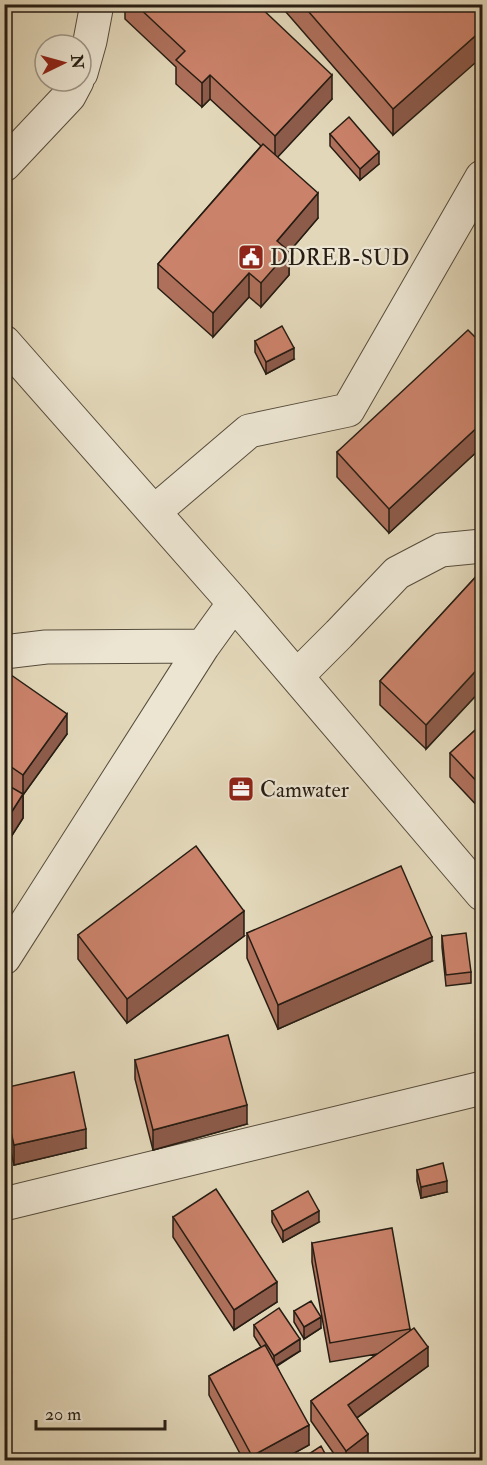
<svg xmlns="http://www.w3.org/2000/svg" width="487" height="1465" font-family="'IM FELL Double Pica',serif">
  <rect width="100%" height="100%" fill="#e2d7b9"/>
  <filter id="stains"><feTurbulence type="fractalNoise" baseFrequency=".00333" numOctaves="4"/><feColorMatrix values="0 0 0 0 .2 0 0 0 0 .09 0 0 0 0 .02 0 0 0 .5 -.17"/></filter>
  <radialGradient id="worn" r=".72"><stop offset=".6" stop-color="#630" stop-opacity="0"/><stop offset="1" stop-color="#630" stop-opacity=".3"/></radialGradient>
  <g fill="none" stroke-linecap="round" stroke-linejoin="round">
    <defs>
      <path id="minor" d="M81,73L90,41L97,4
        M4,165L69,96L77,81
        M4,342L234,603L482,894
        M154,512L249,431L348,410L482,177
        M4,652L46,647L203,646
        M297,676L339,634L397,573L441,550L482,546
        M4,958L203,646L234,603
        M4,1204L482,1088"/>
    </defs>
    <use href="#minor" stroke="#564c3c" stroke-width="35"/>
    <use href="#minor" stroke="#ece5d2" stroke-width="33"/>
  </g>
  <path fill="#ae705b" stroke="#271d13" stroke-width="1.5" d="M125,4H257L332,99L277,157L318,218L289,252V275L261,307L249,297L213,337L158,288V264L261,146L210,99L202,107L176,84V67L125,19Z
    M279,4H483L393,135Z
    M330,134L379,164L360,180L330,146Z
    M255,341L294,359L266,374L255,352Z
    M483,345V446L389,533L337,477V452Z
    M483,569V688L426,749L380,705V681Z
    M4,670L67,734L23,795V818L4,848V783L12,788L4,782Z
    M483,723V812L450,777V753Z
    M247,933L432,961L278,1029L247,958Z
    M78,935L244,936L127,1023L78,959Z
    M442,936L471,972V983L446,986L442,947Z
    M483,1023V1046L478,1036V1025Z
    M135,1060L247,1124L153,1150L135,1079Z
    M4,1088L86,1148L14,1165L4,1122Z
    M417,1170L447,1192L421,1198L417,1181Z
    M272,1211L319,1222L283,1242L272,1222Z
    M173,1217L277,1302L234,1330L173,1237Z
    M312,1243L410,1329V1331L428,1366L357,1418L368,1454L359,1461H339L311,1421V1401L377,1354L330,1362L312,1262Z
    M294,1311L321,1328L304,1339L294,1322Z
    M254,1325L300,1351L277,1366L309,1445L280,1461H244L209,1395V1376L261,1347L254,1336Z"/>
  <path fill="#8d5b4a" stroke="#271d13" stroke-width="1.5" d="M483,29V56L393,135V109Z
    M210,75V99L202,107V83Z
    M332,75V99L275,160V136Z
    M379,152V164L360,180V169Z
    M318,193V218L289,252V275L261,307V283L277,241Z
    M249,273V297L213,337V313Z
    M294,348V359L266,374V362Z
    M483,422V446L389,533V509Z
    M483,663V688L426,749V725Z
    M67,714V734L23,795V775Z
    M23,794V818L4,848V824Z
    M244,911V936L127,1023V999Z
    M432,937V961L278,1029V1005Z
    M247,1105V1124L153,1150V1130Z
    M86,1129V1148L14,1165V1145Z
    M447,1181V1192L421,1198V1187Z
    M319,1211V1222L283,1242V1231Z
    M277,1282V1302L234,1330V1310Z
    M321,1317V1328L304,1339V1327Z
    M300,1339V1351L274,1367V1356Z
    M428,1347V1366L348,1424V1405Z
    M309,1425V1445L280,1461H252V1456Z
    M368,1434V1454L359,1461H346V1451Z"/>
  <path fill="#ca826a" stroke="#271d13" stroke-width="1.5" d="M135,4H257L332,75L275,136L210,75L202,83L176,60L185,51Z
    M302,4H483V29L393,109Z
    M349,117L379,152L360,169L330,134Z
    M263,144L318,193L277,241L289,251L261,283L249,273L213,313L158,264Z
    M282,326L294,348L266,362L255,341Z
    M468,330L483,345V422L389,509L337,452Z
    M483,569V663L426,725L380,681Z
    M4,670L67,714L23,775L4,762Z
    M483,723V788L450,753Z
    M4,783L23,794L4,824Z
    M196,846L244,911L127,999L78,935Z
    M401,866L432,937L278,1005L247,933Z
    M466,933L471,972L446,975L442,936Z
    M483,1023V1035L478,1025Z
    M228,1035L247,1105L153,1130L135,1060Z
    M74,1072L86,1129L14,1145L4,1102V1088Z
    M443,1163L447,1181L421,1187L417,1170Z
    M216,1189L277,1282L234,1310L173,1217Z
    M308,1191L319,1211L283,1231L272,1211Z
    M392,1228L410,1329L330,1343L312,1243Z
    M311,1301L321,1317L304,1327L294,1311Z
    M279,1308L300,1339L274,1356L254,1325Z
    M414,1328L428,1347L348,1405L368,1434L346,1451L311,1401Z
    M265,1345L309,1425L252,1456L209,1376Z
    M321,1446L329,1461H298Z"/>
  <defs>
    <symbol id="civic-square" viewBox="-11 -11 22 22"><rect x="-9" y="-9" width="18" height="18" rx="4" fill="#8f2418" stroke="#ece5d2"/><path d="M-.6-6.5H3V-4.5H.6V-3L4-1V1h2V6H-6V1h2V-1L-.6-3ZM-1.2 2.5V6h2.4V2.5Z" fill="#fff"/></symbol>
    <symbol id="office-square" viewBox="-11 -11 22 22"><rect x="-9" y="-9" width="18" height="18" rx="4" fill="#8f2418" stroke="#ece5d2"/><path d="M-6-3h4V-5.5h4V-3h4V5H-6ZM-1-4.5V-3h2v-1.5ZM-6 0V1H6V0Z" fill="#fff"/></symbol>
  </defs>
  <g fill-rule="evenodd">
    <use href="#civic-square" x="236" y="242" width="30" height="30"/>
    <use href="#office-square" x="226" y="774" width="30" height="30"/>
  </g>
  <g text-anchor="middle" stroke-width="4.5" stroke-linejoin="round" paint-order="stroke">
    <g font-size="22" fill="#271d13" stroke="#ece5d2" text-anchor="start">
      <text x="270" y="265">DDREB-SUD</text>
      <text x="260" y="797">Camwater</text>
    </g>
  </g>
  <rect width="487" height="1465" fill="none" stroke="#e2d7b9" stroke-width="24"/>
  <rect x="6" y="6" width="475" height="1453" fill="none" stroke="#271d13" stroke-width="3"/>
  <rect x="12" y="12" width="463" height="1441" fill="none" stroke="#271d13" stroke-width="1.5"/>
  <g transform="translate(63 63) rotate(85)"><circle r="28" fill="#ece5d2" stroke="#9d9586" stroke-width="1.5"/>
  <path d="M0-4.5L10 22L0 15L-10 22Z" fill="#8f2418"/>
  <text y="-9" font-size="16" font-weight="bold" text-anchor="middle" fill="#271d13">N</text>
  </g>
  <path d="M36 1420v9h129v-9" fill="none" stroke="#271d13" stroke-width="3"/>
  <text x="45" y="1420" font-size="18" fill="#271d13" stroke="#ece5d2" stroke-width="4.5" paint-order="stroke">20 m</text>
  <rect width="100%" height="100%" filter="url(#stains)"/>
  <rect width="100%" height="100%" fill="url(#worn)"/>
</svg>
